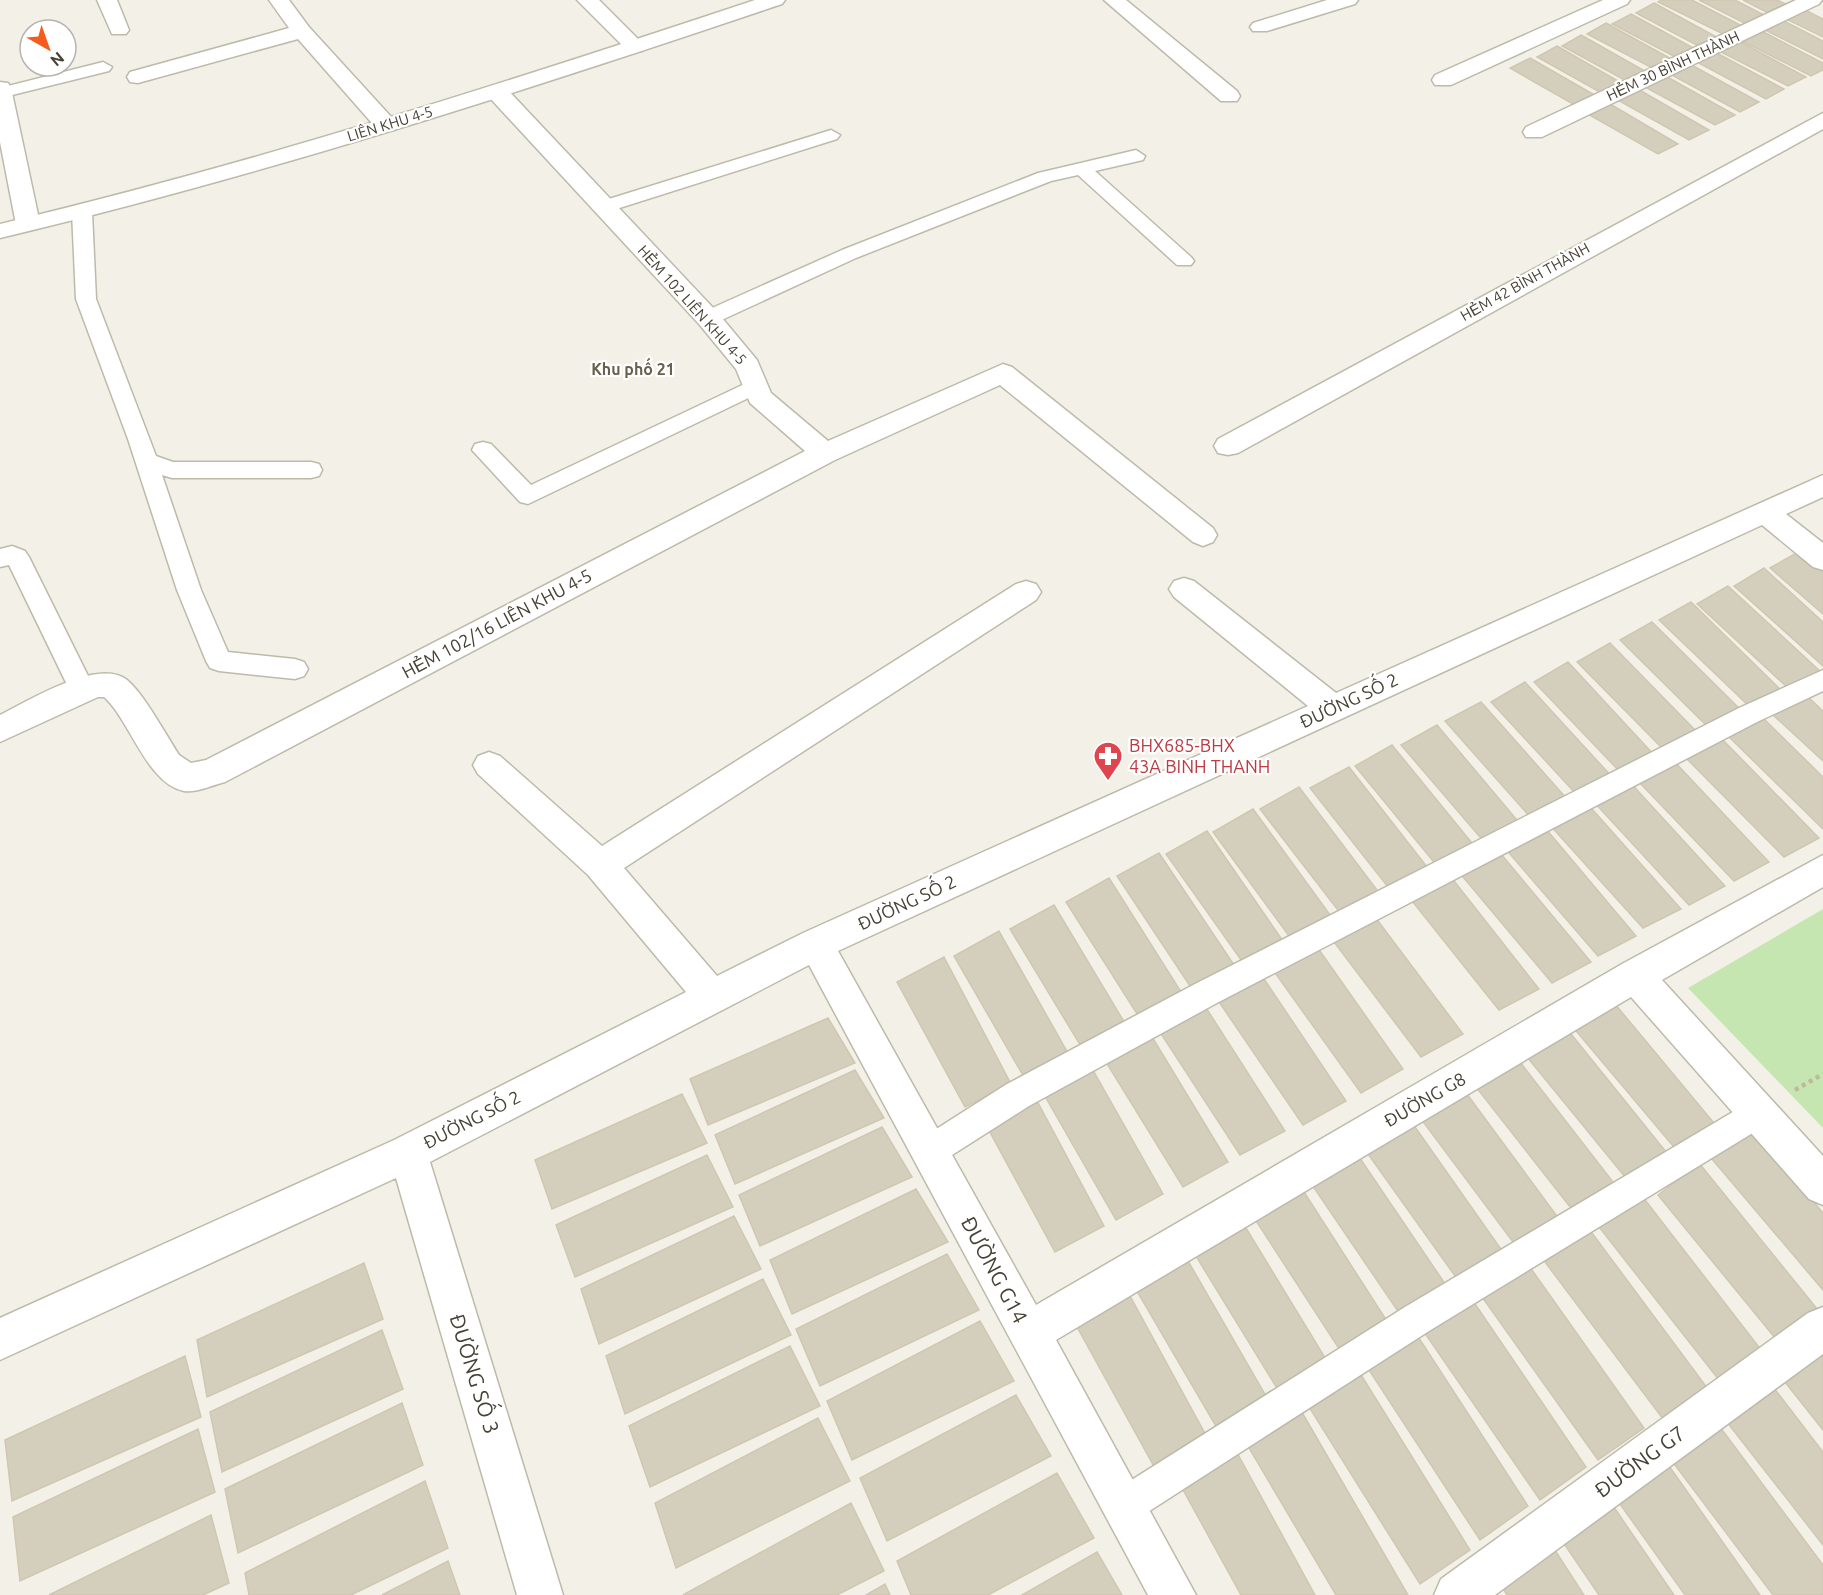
<svg xmlns="http://www.w3.org/2000/svg" width="1823" height="1595" font-family="Ubuntu,sans-serif">
	<rect width="100%" height="100%" fill="#f3f1e7"/>
	<path fill="#c6e6b1" d="M1823 909V1128L1688 988Z"/>
	<path fill="#d4cebd" stroke="#cfc7b0" stroke-width="1.5" d="M1661 0H1692L1744 27 1727 36 1658 2Z
		M1699 0H1735L1768 17 1750 26Z
		M1743 0H1777L1790 6 1772 15Z
		M1654 3 1722 40 1704 49 1636 13Z
		M1801 8 1823 19V37L1784 18Z
		M1631 14 1699 51 1681 60 1612 24Z
		M1778 18 1823 41V59L1761 28Z
		M1606 23 1675 61 1656 70 1587 34Z
		M1756 28 1823 63V70L1811 76 1738 39Z
		M1581 35 1650 74 1630 83 1562 46Z
		M1733 38 1806 77 1788 86 1715 49Z
		M1557 46 1625 85 1605 95 1537 57Z
		M1711 50 1784 89 1766 99 1693 60Z
		M1530 58 1598 97 1578 107 1510 68Z
		M1686 62 1759 102 1740 112 1668 73Z
		M1662 74 1735 115 1715 125 1643 86Z
		M1636 88 1709 130 1689 140 1616 99Z
		M1605 101 1678 144 1658 154 1586 113Z
		M1800 551 1823 571V614L1770 568Z
		M1764 568 1823 622V666L1734 586Z
		M1728 586 1821 672 1789 689 1697 604Z
		M1691 602 1782 691 1750 707 1659 620Z
		M1652 622 1743 712 1710 729 1620 640Z
		M1610 643 1700 735 1666 752 1577 662Z
		M1568 662 1656 757 1622 774 1534 682Z
		M1525 682 1614 779 1578 796 1491 702Z
		M1806 695 1823 711V761L1773 715Z
		M1481 702 1568 800 1531 818 1445 721Z
		M1760 715 1823 777V829L1727 735Z
		M1437 725 1522 826 1486 844 1401 745Z
		M1719 736 1819 838 1784 857 1685 757Z
		M1392 745 1476 848 1438 867 1355 766Z
		M1671 758 1769 862 1734 881 1636 779Z
		M1349 767 1431 872 1392 892 1310 788Z
		M1627 779 1725 886 1689 905 1592 800Z
		M1299 787 1380 894 1341 914 1260 809Z
		M1584 800 1681 909 1643 928 1547 822Z
		M1253 809 1333 919 1292 940 1213 832Z
		M1541 823 1636 936 1598 956 1503 846Z
		M1207 831 1285 944 1244 964 1166 854Z
		M1496 848 1591 962 1552 983 1458 871Z
		M1159 853 1236 968 1192 989 1117 876Z
		M1447 872 1539 989 1499 1010 1408 896Z
		M1109 878 1183 995 1139 1017 1066 902Z
		M1054 905 1126 1025 1082 1048 1010 929Z
		M1372 913 1463 1034 1421 1057 1331 938Z
		M999 931 1069 1055 1024 1077 954 956Z
		M1315 944 1403 1069 1361 1093 1273 970Z
		M944 957 1011 1084 965 1107 897 982Z
		M1260 973 1346 1101 1303 1125 1217 999Z
		M1610 998 1719 1129 1679 1153 1571 1025Z
		M1201 1000 1285 1131 1240 1155 1156 1026Z
		M828 1018 855 1063 708 1125 690 1079Z
		M1563 1024 1671 1158 1630 1183 1523 1052Z
		M1146 1027 1228 1162 1183 1187 1101 1054Z
		M1513 1053 1620 1191 1578 1217 1472 1082Z
		M1085 1056 1163 1194 1116 1220 1038 1084Z
		M855 1070 884 1118 735 1184 715 1135Z
		M1028 1084 1104 1226 1055 1252 979 1112Z
		M1461 1086 1565 1227 1522 1254 1418 1115Z
		M682 1094 707 1143 552 1209 535 1160Z
		M1408 1117 1510 1262 1465 1290 1363 1147Z
		M882 1127 912 1177 760 1246 739 1195Z
		M1752 1129 1823 1213V1290L1712 1159Z
		M1353 1148 1454 1297 1408 1326 1308 1179Z
		M707 1155 733 1207 575 1277 556 1225Z
		M1699 1163 1822 1315 1780 1344 1658 1195Z
		M1295 1178 1394 1332 1347 1361 1249 1210Z
		M916 1189 948 1242 792 1314 770 1260Z
		M1642 1196 1762 1351 1719 1380 1599 1227Z
		M1238 1215 1335 1374 1286 1403 1191 1248Z
		M734 1216 761 1269 599 1344 581 1289Z
		M1589 1229 1708 1389 1663 1419 1545 1262Z
		M1180 1247 1274 1410 1224 1440 1131 1281Z
		M947 1254 979 1310 820 1386 796 1329Z
		M364 1263 383 1319 207 1397 197 1340Z
		M1527 1263 1644 1428 1598 1460 1482 1297Z
		M763 1279 791 1335 625 1414 606 1356Z
		M1123 1283 1214 1450 1162 1481 1071 1316Z
		M1471 1298 1586 1467 1540 1500 1424 1332Z
		M980 1321 1014 1381 852 1460 827 1401Z
		M382 1330 403 1389 222 1472 210 1412Z
		M1415 1332 1528 1506 1480 1540 1367 1367Z
		M1823 1341V1430L1777 1372Z
		M790 1346 820 1406 650 1487 629 1426Z
		M185 1356 201 1417 12 1501 5 1440Z
		M1358 1370 1470 1550 1420 1584 1309 1407Z
		M1767 1379 1823 1452V1545L1723 1417Z
		M1016 1395 1051 1456 887 1541 860 1478Z
		M402 1403 423 1465 238 1553 225 1489Z
		M1300 1409 1408 1595H1336L1249 1448Z
		M818 1418 850 1481 676 1568 655 1503Z
		M1714 1419 1823 1565V1595H1773L1669 1457Z
		M198 1429 215 1492 20 1581 13 1517Z
		M1235 1449 1315 1595H1241L1182 1488Z
		M1662 1456 1760 1595H1685L1615 1497Z
		M1057 1473 1094 1538 988 1595H911L897 1561Z
		M425 1481 448 1548 351 1595H249L245 1573Z
		M1605 1494 1674 1595H1599L1558 1535Z
		M851 1503 884 1571 837 1595H683Z
		M211 1515 229 1583 203 1595H49Z
		M1547 1538 1584 1595H1507L1498 1580Z
		M1097 1552 1122 1595H1022Z
		M448 1561 460 1595H382Z
		M885 1584 890 1595H866Z"/>
	<g fill="none" stroke-linecap="round" stroke-linejoin="round">
		<g stroke="#bebaaa" stroke-width="3">
			<path id="service" d="M103 62 112 67 109 71 0 98V88Z
				M831 130 840 135 837 139 610 211 603 213 593 207 596 203Z
				M1136 150 1145 156 1143 160 1095 171 1191 257 1194 261 1191 265H1177L1078 175 1051 181 856 258 715 323H701L698 318 701 313 842 250 1038 173Z
				M82 206 92 212 96 299 156 456 173 462H311L319 464 322 470 319 476 311 478H172L162 475 201 590 228 652 295 659 304 662 308 669 304 676 295 679 219 671 210 668 206 661 177 590 128 439 76 299 72 212Z
				M755 379 763 381 766 386 763 391 528 504 520 502 472 450 475 444 483 442 491 444 531 485Z
				M12 546 25 551 29 557 95 690 91 697 82 700 73 697 9 565 0 567V549Z
				M1823 670V691L1757 722 1215 1004 1029 1106 941 1162 930 1167 919 1162 914 1151 919 1140 1007 1084 1195 984 1739 708Z
				M1758 1097 1769 1101 1774 1112 1769 1123 1429 1331 1137 1519 1124 1524 1111 1519 1106 1506 1111 1493 1405 1307Z"/>
		</g>
		<g stroke="#bebaaa" stroke-width="3">
			<path id="minor" d="M97 0H117L129 30 126 34H112Z
				M269 0H289L309 27 394 120 397 125 394 130H378L298 39 138 83 130 82 127 77 130 72 289 28Z
				M577 0H599L642 43 645 47 642 51H628Z
				M1104 0H1126L1237 91 1240 96 1237 101H1221Z
				M1327 0H1358L1355 4 1267 31H1253L1250 27 1253 23Z
				M1603 0H1630L1627 4 1451 85H1435L1432 80 1435 75Z
				M1796 0H1822L1819 4 1542 137H1526L1523 132 1526 127Z
				M0 82 8 83 11 88 40 224 36 229H20L16 224 0 142Z
				M497 86 505 87 717 312 757 360 771 393 828 441 1003 364 1012 367 1213 528 1217 535 1213 542 1203 546 1193 542 1000 385 835 460 225 782C213 785 196 793 184 791 147 784 130 720 104 697H98L0 742V715C28 701 99 657 127 680 144 694 166 735 179 755L191 763 206 760 805 451 750 403 736 369 699 324 489 97 486 92 489 87Z
				M1823 113V129L1238 453 1228 455 1218 453 1214 446 1218 439Z
				M1823 475V497L1786 514 1823 543V570L1813 567 1762 525 838 951 1036 1305 1622 964 1823 855V887L1662 980 1823 1156V1205L1809 1199 1631 997 1056 1340 1196 1595H1148L809 965 430 1162 563 1595H517L396 1178 0 1360V1318L394 1140 686 992 588 875 478 774 473 765 478 756 489 752 500 756 602 846 1016 584 1026 581 1036 584 1041 592 1036 600 624 868 717 976 803 933 1308 706 1174 597 1169 589 1174 581 1184 578 1194 581 1336 693Z
				M1823 1307V1354L1495 1595H1434L1441 1579 1808 1313Z"/>
		</g>
		<g stroke="#bebaaa" stroke-width="3">
			<path id="tertiary" d="M755 0H785L782 4C524 91 265 175 0 238V224C256 163 505 83 755 0Z"/>
		</g>
		<path stroke="#bfb89b" stroke-width="4.5" stroke-dasharray="4 4" stroke-linecap="butt" d="M1795 1090 1823 1074"/>
		<use href="#service" fill="#fff" fill-rule="evenodd"/>
		<use href="#minor" fill="#fff" fill-rule="evenodd"/>
		<use href="#tertiary" fill="#fff" fill-rule="evenodd"/>
	</g>
	<defs>
		<g id="pharmacy-pin" transform="scale(1.5)"><path d="M0 17L-7.5 6A9.5 9.5 0 1 1 7.5 6Z" fill="#e0444e" stroke="#fff"/><path d="M-2-6h4v4h4v4h-4v4h-4v-4h-4v-4h4Z" fill="#fff"/></g>
	</defs>
	<g fill-rule="evenodd">
		<use href="#pharmacy-pin" x="1108" y="756"/>
	</g>
	<g text-anchor="middle" stroke-width="4.5" stroke-linejoin="round" paint-order="stroke">
		<g font-size="15" fill="#464236" stroke="#fff">
			<text transform="translate(1673 66) rotate(-25)" y="5">HẺM 30 BÌNH THÀNH</text>
			<text transform="translate(390 124) rotate(-17)" y="5">LIÊN KHU 4-5</text>
			<text transform="translate(1525 282) rotate(-29)" y="5">HẺM 42 BÌNH THÀNH</text>
			<text transform="translate(692 305) rotate(48)" y="5">HẺM 102 LIÊN KHU 4-5</text>
		</g>
		<g font-size="16" font-weight="bold" fill="#68614e" stroke="#fff">
			<text x="633" y="375">Khu phố 21</text>
		</g>
		<g font-size="18" fill="#464236" stroke="#fff">
			<text transform="translate(497 624) rotate(-28)" y="6">HẺM 102/16 LIÊN KHU 4-5</text>
			<text transform="translate(1349 701) rotate(-25)" y="6">ĐƯỜNG SỐ 2</text>
			<text transform="translate(907 903) rotate(-25)" y="6">ĐƯỜNG SỐ 2</text>
			<text transform="translate(1425 1100) rotate(-30)" y="6">ĐƯỜNG G8</text>
			<text transform="translate(472 1120) rotate(-27)" y="6">ĐƯỜNG SỐ 2</text>
		</g>
		<g font-size="18" fill="#be3a42" stroke="#fff" text-anchor="start">
			<text x="1129" y="752">BHX685-BHX<tspan x="1129" dy="21">43A BINH THANH</tspan></text>
		</g>
		<g font-size="21" fill="#464236" stroke="#fff">
			<text transform="translate(994 1270) rotate(62)" y="7">ĐƯỜNG G14</text>
			<text transform="translate(474 1374) rotate(73)" y="7">ĐƯỜNG SỐ 3</text>
			<text transform="translate(1640 1462) rotate(-36)" y="7">ĐƯỜNG G7</text>
		</g>
	</g>
	<g transform="translate(48 48) rotate(140)"><circle r="28" fill="#ffffff" stroke="#b5b3af" stroke-width="1.5"/>
	<path d="M0-4.5L10 22L0 15L-10 22Z" fill="#f45c1d"/>
	<text y="-9" font-size="16" font-weight="bold" text-anchor="middle" fill="#464236">N</text>
	</g>
</svg>
